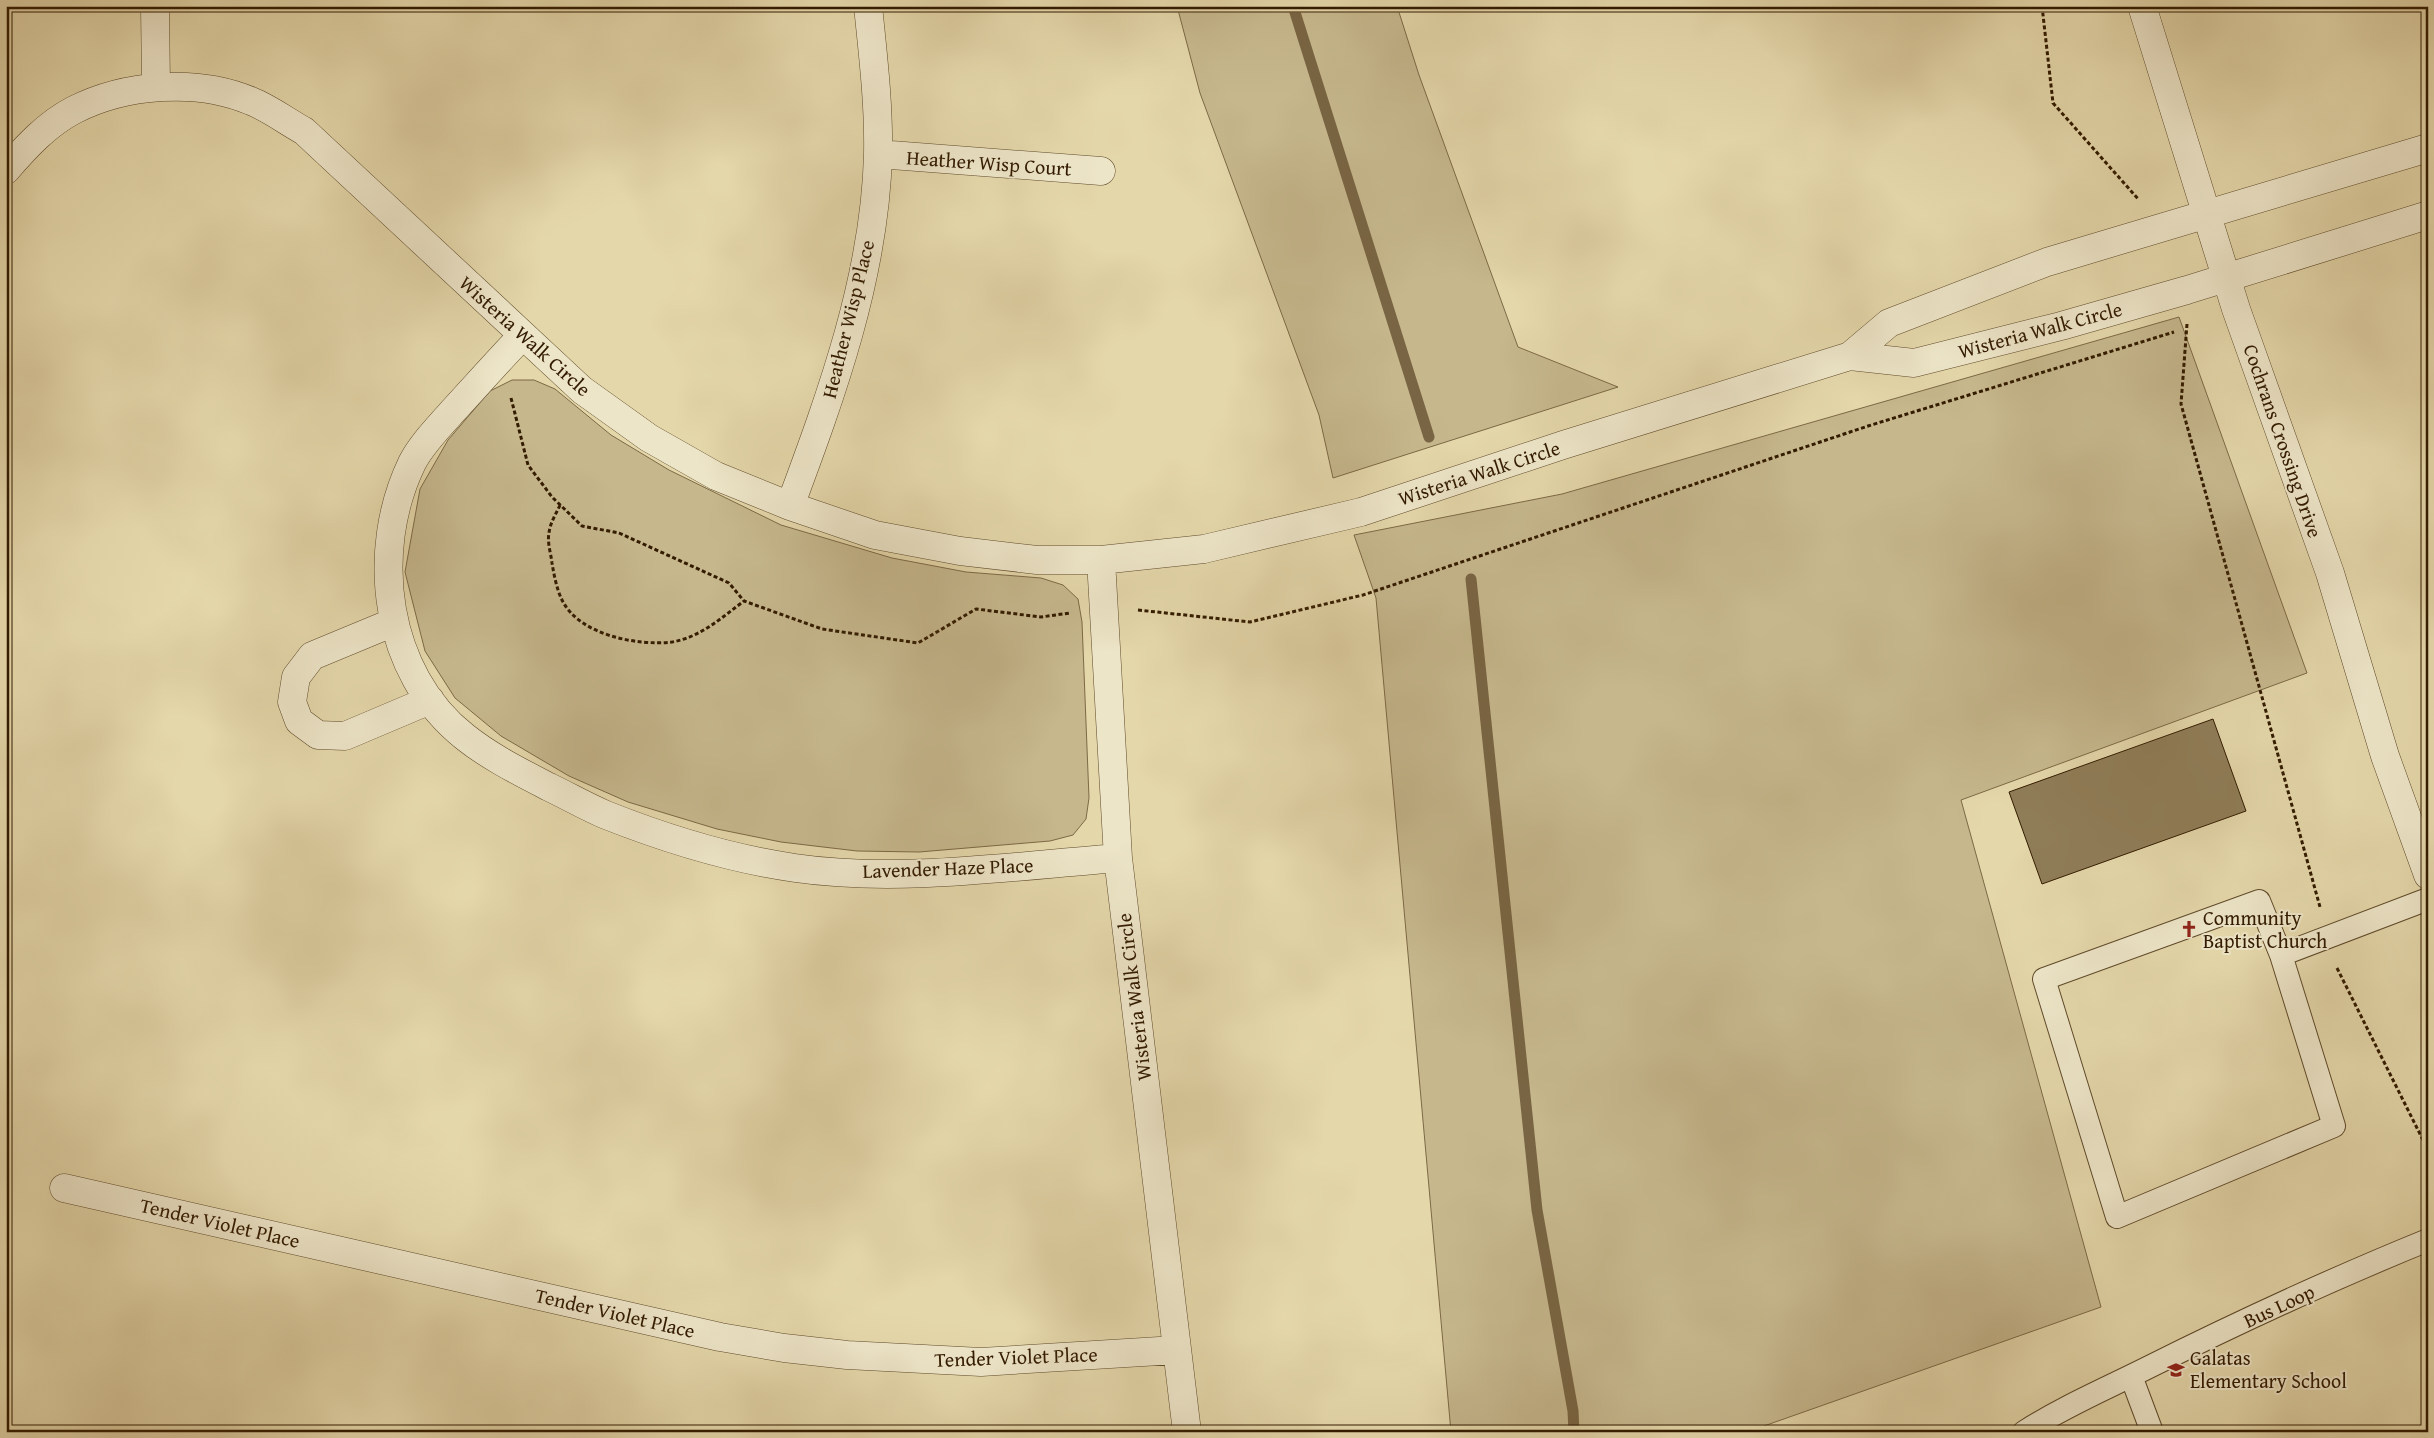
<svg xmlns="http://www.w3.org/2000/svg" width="2434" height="1438" font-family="'Gentium Book Plus',serif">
	<rect width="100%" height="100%" fill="#e4d7aa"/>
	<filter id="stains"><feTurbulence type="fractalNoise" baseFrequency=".004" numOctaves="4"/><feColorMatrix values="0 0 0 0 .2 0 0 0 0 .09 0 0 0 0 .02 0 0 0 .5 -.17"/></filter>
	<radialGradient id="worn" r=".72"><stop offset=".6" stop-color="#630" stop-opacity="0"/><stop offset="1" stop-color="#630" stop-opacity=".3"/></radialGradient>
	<path fill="#c6b78d" stroke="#7c6946" d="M1177 6H1397L1419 75 1518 347 1618 387 1333 478 1319 415 1200 93Z
		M2179 317 2307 673 1961 800 2101 1307 1747 1432H1451L1376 598 1354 535 1562 494Z
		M512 380H534L555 389 611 435 669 470 781 525 892 558 966 572 1041 578 1063 585 1078 599 1082 622 1089 798 1086 819 1073 835 1050 841 919 852 857 851 781 842 717 829 628 802 569 776 501 736 455 698 425 651 405 572 420 489 448 440 490 391Z"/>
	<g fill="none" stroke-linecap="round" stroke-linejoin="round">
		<path stroke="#796543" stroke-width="11" d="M1293 6 1429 437
			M1471 579 1537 1210 1573 1411 1574 1432"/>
	</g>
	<path fill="#8f7d58" stroke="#331b00" d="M2213 719 2246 811 2042 884 2009 792Z"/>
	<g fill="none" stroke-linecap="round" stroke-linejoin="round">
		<g stroke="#5f4a2a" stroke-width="24">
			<path id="service" d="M2259 901 2281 955 2334 1126 2117 1217 2044 979Z
				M2281 955 2428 899
				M2131 1376 2152 1432
				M2024 1432C2063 1407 2105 1389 2145 1369 2237 1323 2332 1279 2428 1240"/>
		</g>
		<g stroke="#5f4a2a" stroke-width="29">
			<path id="minor" d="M155 6 156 86
				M878 154 1101 171
				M6 170C26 147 47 124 74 110 125 84 197 78 251 101 269 108 286 121 304 131L582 390 649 438 716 476 790 506 875 535 960 551 1037 560H1101L1204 549 1361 512 1563 445 1850 356 1889 323 2047 262 2428 148
				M522 336C498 361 475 387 451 413 438 428 421 445 412 463 369 552 384 673 465 737 490 757 520 772 549 787 568 796 587 807 606 815 664 838 733 859 795 868 897 883 1015 866 1118 858
				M1850 356 1914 363 2061 326 2187 290 2428 215
				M790 506C832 393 875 276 878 154 879 105 873 55 868 6
				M1101 560 1118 858 1187 1432
				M394 622 312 656 296 677 292 702 299 721 318 735 345 736 430 700
				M64 1188 720 1337 784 1348 847 1355 981 1362 1176 1350"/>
		</g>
		<g stroke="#5f4a2a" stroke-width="29">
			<path id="tertiary" d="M2142 6 2236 309 2330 573 2385 756 2428 875"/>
		</g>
		<path stroke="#331b00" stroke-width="3" stroke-dasharray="4 2.5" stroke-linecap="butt" d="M2042 6 2053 103 2139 200
			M2187 324 2181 404 2320 907
			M511 398 528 465 552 497 582 526 619 533 729 583 744 601 822 629 918 643 976 609 1041 617 1070 613
			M560 505C556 514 550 523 549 533 547 542 551 554 552 563 554 575 557 590 562 600 579 635 637 646 672 642 701 637 721 618 744 601
			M1138 610 1250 622 1363 595 1868 426 2174 332
			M2337 968 2428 1150"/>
		<use href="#service" stroke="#ede5c8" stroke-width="22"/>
		<use href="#minor" stroke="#ede5c8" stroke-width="28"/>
		<use href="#tertiary" stroke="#ede5c8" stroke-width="28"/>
	</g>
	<defs>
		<g id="church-bare" transform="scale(1.35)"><path d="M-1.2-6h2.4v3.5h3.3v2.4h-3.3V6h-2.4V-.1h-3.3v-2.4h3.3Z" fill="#8f2418" stroke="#ede5c8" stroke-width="2.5" paint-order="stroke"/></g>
		<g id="school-bare" transform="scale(1.35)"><path d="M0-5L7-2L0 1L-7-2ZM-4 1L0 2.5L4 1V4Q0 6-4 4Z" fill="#8f2418" stroke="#ede5c8" stroke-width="2.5" paint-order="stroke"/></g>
	</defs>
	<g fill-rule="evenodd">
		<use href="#church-bare" x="2189" y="929"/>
		<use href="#school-bare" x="2176" y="1370"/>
	</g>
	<g text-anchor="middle" stroke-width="4" stroke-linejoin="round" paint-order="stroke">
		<g font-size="20" fill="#331b00" stroke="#ede5c8">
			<text transform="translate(989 163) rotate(4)" y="7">Heather Wisp Court</text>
			<text transform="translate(848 319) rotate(-76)" y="7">Heather Wisp Place</text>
			<text transform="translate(2040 330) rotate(-15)" y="7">Wisteria Walk Circle</text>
			<text transform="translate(525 336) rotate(42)" y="7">Wisteria Walk Circle</text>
			<text transform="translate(2283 441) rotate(71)" y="7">Cochrans Crossing Drive</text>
			<text transform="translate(1479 473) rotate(-18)" y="7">Wisteria Walk Circle</text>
			<text transform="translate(948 868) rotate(-2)" y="7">Lavender Haze Place</text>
			<text transform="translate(1134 997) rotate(-97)" y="7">Wisteria Walk Circle</text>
			<text transform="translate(220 1223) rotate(13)" y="7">Tender Violet Place</text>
			<text transform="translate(2279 1306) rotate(-25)" y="7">Bus Loop</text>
			<text transform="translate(615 1313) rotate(13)" y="7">Tender Violet Place</text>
			<text transform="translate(1016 1357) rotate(-2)" y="7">Tender Violet Place</text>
		</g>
		<g font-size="20" fill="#331b00" stroke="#ede5c8" text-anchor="start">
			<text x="2203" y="925">Community<tspan x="2203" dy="23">Baptist Church</tspan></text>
			<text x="2190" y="1365">Galatas<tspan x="2190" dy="23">Elementary School</tspan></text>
		</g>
	</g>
	<rect width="2434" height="1438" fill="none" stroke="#e4d7aa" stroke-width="25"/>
	<rect x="8" y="8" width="2419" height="1423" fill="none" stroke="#331b00" stroke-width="2.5"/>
	<rect x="12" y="12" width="2409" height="1413" fill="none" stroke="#331b00"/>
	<rect width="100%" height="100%" filter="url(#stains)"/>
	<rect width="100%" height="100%" fill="url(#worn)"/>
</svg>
